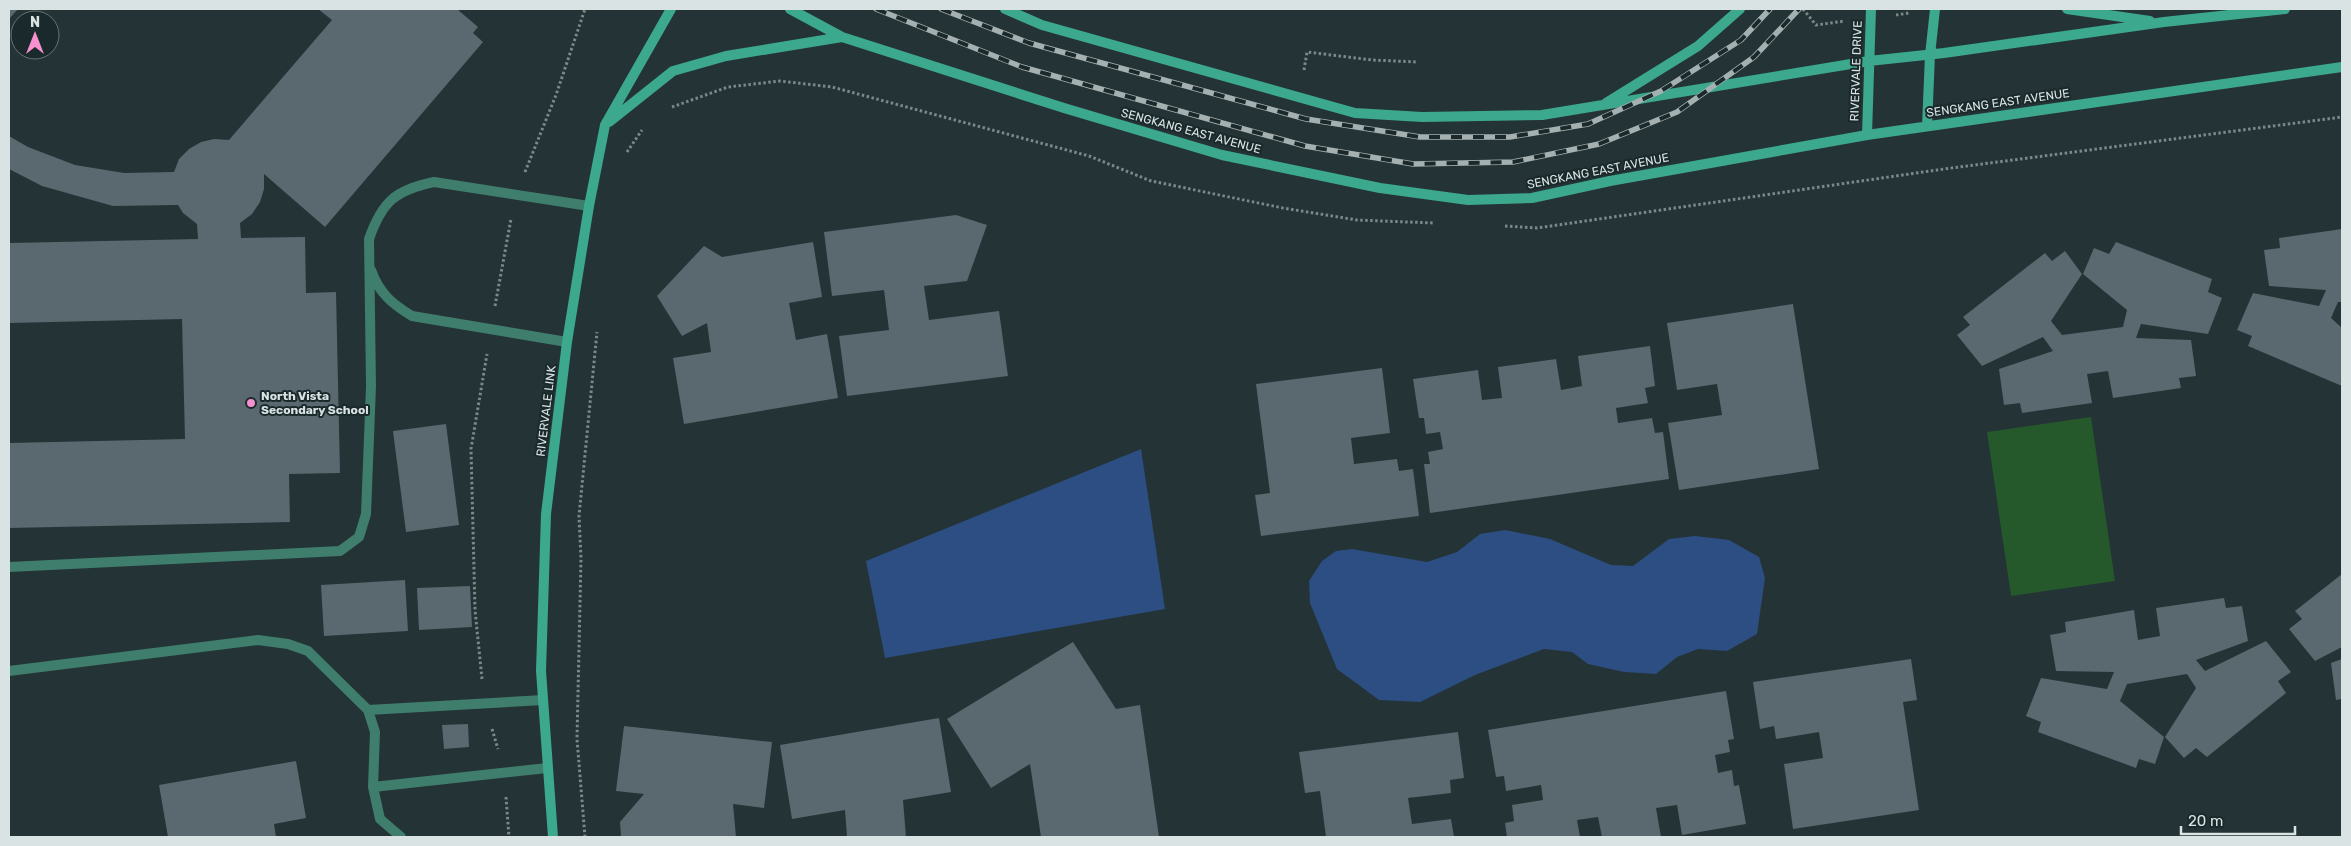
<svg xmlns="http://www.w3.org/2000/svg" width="2351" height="846" font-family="Rubik,sans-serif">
	<rect width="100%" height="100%" fill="#243335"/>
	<path fill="#25592b" d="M2091 417 2115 581 2011 596 1987 432Z"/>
	<path fill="#2c4e82" d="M1141 449 1165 609 885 658 866 561Z
		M1505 530 1550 539 1611 565 1633 566 1669 539 1695 536 1729 540 1759 557 1765 578 1757 634 1727 651 1698 649 1677 657 1656 674 1624 672 1588 664 1572 652 1544 649 1475 675 1420 702 1379 700 1337 669 1310 603 1309 581 1322 561 1336 551 1352 549 1427 562 1457 552 1480 534Z"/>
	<path fill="#5a686f" d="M9 9H18L9 19Z
		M318 9H457L478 27 473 33 483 42 325 227 264 174V189L260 202 252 214 240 223 241 238 305 237 306 293 336 292 340 473 289 474 290 522 9 528V443L185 439 182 319 9 323V243L198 239 197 224 183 213 178 205 113 206 42 186 9 169V136L28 147 75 165 124 173 174 172 179 159 189 149 201 142 214 139 229 140 332 20Z
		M956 215 987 225 967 281 924 286 929 320 999 311 1008 376 847 396 839 336 889 330 884 290 832 296 824 232Z
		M2342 229V302H2338L2331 318 2342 328V386L2248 346 2252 336 2237 330 2253 293 2319 306 2326 290 2269 286 2264 250 2280 248 2279 238Z
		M813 242 822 297 789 303 796 340 827 334 838 398 684 424 673 358 711 352 707 323 682 336 657 296 704 246 722 257Z
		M2116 242 2212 279 2208 292 2222 298 2208 334 2141 324 2136 338 2191 340 2196 376 2179 378 2181 388 2113 398 2108 371 2087 374 2092 403 2022 413 2020 403 2004 405 1999 369 2053 351 2043 337 1982 366 1957 335 1970 325 1963 317 2045 253 2052 261 2065 251 2082 274 2051 321 2062 335 2123 327 2127 310 2083 274 2094 248 2109 254Z
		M1793 304 1819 469 1679 490 1668 423 1722 415 1717 384 1677 390 1667 323Z
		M1650 346 1655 386 1645 388 1648 403 1616 408 1618 423 1652 418 1655 433 1663 432 1669 479 1430 513 1424 464H1430L1428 452 1443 449 1440 432 1426 434 1424 418H1419L1413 379 1478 370 1482 400 1502 398 1498 367 1556 359 1561 390 1582 386 1578 356Z
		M1382 368 1390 433 1351 438 1354 464 1397 459 1399 471 1413 469 1419 516 1261 536 1255 495 1270 493 1256 384Z
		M446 424 459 525 406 532 393 431Z
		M2342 574V647L2315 661 2289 629 2302 619 2295 611Z
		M405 580 408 631 324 636 321 585Z
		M470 586 472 627 419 630 417 588Z
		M2224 598 2226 608 2242 606 2248 641 2196 660 2205 671 2266 641 2291 672 2278 681 2286 693 2207 757 2196 748 2184 758 2165 737 2196 688 2187 674 2127 684 2120 701 2164 737 2155 764 2139 759 2136 768 2038 732 2041 722 2026 716 2041 678 2107 689 2114 672 2056 671 2050 635 2066 632 2065 622 2134 610 2138 640 2160 636 2156 608Z
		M1073 642 1116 709 1140 705 1159 837H1041L1030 764 991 788 947 719Z
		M1911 659 1917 700 1903 702 1919 810 1793 829 1784 764 1823 758 1819 732 1776 739 1774 726 1760 729 1753 682Z
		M2342 659V699L2336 700 2331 663Z
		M1726 691 1734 739 1728 740 1730 752 1715 755 1718 773 1732 770 1734 786 1739 785 1746 824 1682 835 1677 805 1656 808 1661 837H1602L1598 817 1577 820 1580 837H1507L1505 823 1514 821 1512 805 1543 800 1541 785 1506 791 1504 776 1496 777 1488 730Z
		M939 718 951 792 903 800 906 837H847L845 810 792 819 780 745Z
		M468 724 469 747 444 749 442 725Z
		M624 726 772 742 764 808 733 804 736 837H621L620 822 644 794 616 791Z
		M1458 732 1464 778 1450 780 1451 793 1408 798 1412 824 1451 819 1454 837H1326L1320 791 1305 793 1299 752Z
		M296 761 306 818 274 824 276 837H168L159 785Z"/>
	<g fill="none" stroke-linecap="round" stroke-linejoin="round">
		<path stroke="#7c8889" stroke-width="3" stroke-dasharray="2.5 2.5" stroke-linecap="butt" d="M1803 9 1816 25 1845 21
			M1896 15 1909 13
			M1304 70 1307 52 1372 60 1418 62
			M672 107 728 87 780 81 832 87 1089 156 1151 181 1283 208 1357 220 1434 223
			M627 152 642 130
			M525 172 556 95 585 9
			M1505 226 1537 228 1944 169 2342 117
			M495 306 511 219
			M482 679 475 610 471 449 487 354
			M492 729 498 749
			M506 797 509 837
			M585 837 577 739 581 558 579 516 597 332"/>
		<path stroke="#3f7d6d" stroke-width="10" d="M371 270C379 293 392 304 412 316L567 342
			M9 567 340 551 359 537 366 514 371 386 369 239C382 202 395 190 434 182L589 206
			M9 671 258 640 288 644 308 651 368 710 375 732 373 787 380 819 401 837
			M368 710 543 700
			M373 787 547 768"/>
		<path stroke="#3ca88e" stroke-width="10" d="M790 9 842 37 1064 108 1222 155 1380 188 1468 200 1532 198 1610 181 1867 135 2342 67
			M1005 9 1042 25 1355 113 1422 117 1542 115 1869 61 1944 53 2164 22 2285 9
			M2067 9 2150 21
			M1606 103 1698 46 1740 9
			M609 122 673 71 726 56 842 37
			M1927 126 1930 55 1935 9
			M1867 135 1871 9
			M553 837 541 671 546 514 567 342 589 206 605 125 671 9"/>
		<g stroke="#a5b0b1" stroke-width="5.5">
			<path id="rail" d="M876 9 1022 67 1305 146 1413 164 1513 162 1599 144 1677 112 1754 57 1799 9
				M941 9 1029 43 1306 119 1420 137H1510L1588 124 1661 91 1741 40 1770 9"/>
		</g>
		<use href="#rail" stroke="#1a292b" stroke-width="4" stroke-dasharray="11" stroke-linecap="butt"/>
	</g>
	<circle fill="#f790ce" stroke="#1a292b" stroke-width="2" cx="251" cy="403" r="5"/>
	<g text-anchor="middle" stroke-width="4" stroke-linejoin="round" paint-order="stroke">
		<g font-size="12" fill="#dae3e4" stroke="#1a292b">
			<text transform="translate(1856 71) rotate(-88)" y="4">RIVERVALE DRIVE</text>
			<text transform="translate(1998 103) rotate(-8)" y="4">SENGKANG EAST AVENUE</text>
			<text transform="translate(1191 131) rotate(15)" y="4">SENGKANG EAST AVENUE</text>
			<text transform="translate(1598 171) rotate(-11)" y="4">SENGKANG EAST AVENUE</text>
			<text transform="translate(546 411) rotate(-83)" y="4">RIVERVALE LINK</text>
		</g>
		<g font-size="12" font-weight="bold" fill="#dae3e4" stroke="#1a292b" text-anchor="start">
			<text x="261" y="400">North Vista<tspan x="261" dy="14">Secondary School</tspan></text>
		</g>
	</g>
	<rect width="2351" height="846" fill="none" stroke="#dae3e4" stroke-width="20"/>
	<g transform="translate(35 35)"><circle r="24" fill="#1a292b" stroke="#677375"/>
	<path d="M0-4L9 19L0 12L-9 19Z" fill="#f790ce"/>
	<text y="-8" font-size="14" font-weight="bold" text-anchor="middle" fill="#dae3e4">N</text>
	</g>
	<path d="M2181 826v8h114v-8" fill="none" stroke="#dae3e4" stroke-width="2.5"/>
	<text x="2188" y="826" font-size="15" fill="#dae3e4" stroke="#1a292b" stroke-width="4" paint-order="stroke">20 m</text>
</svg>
